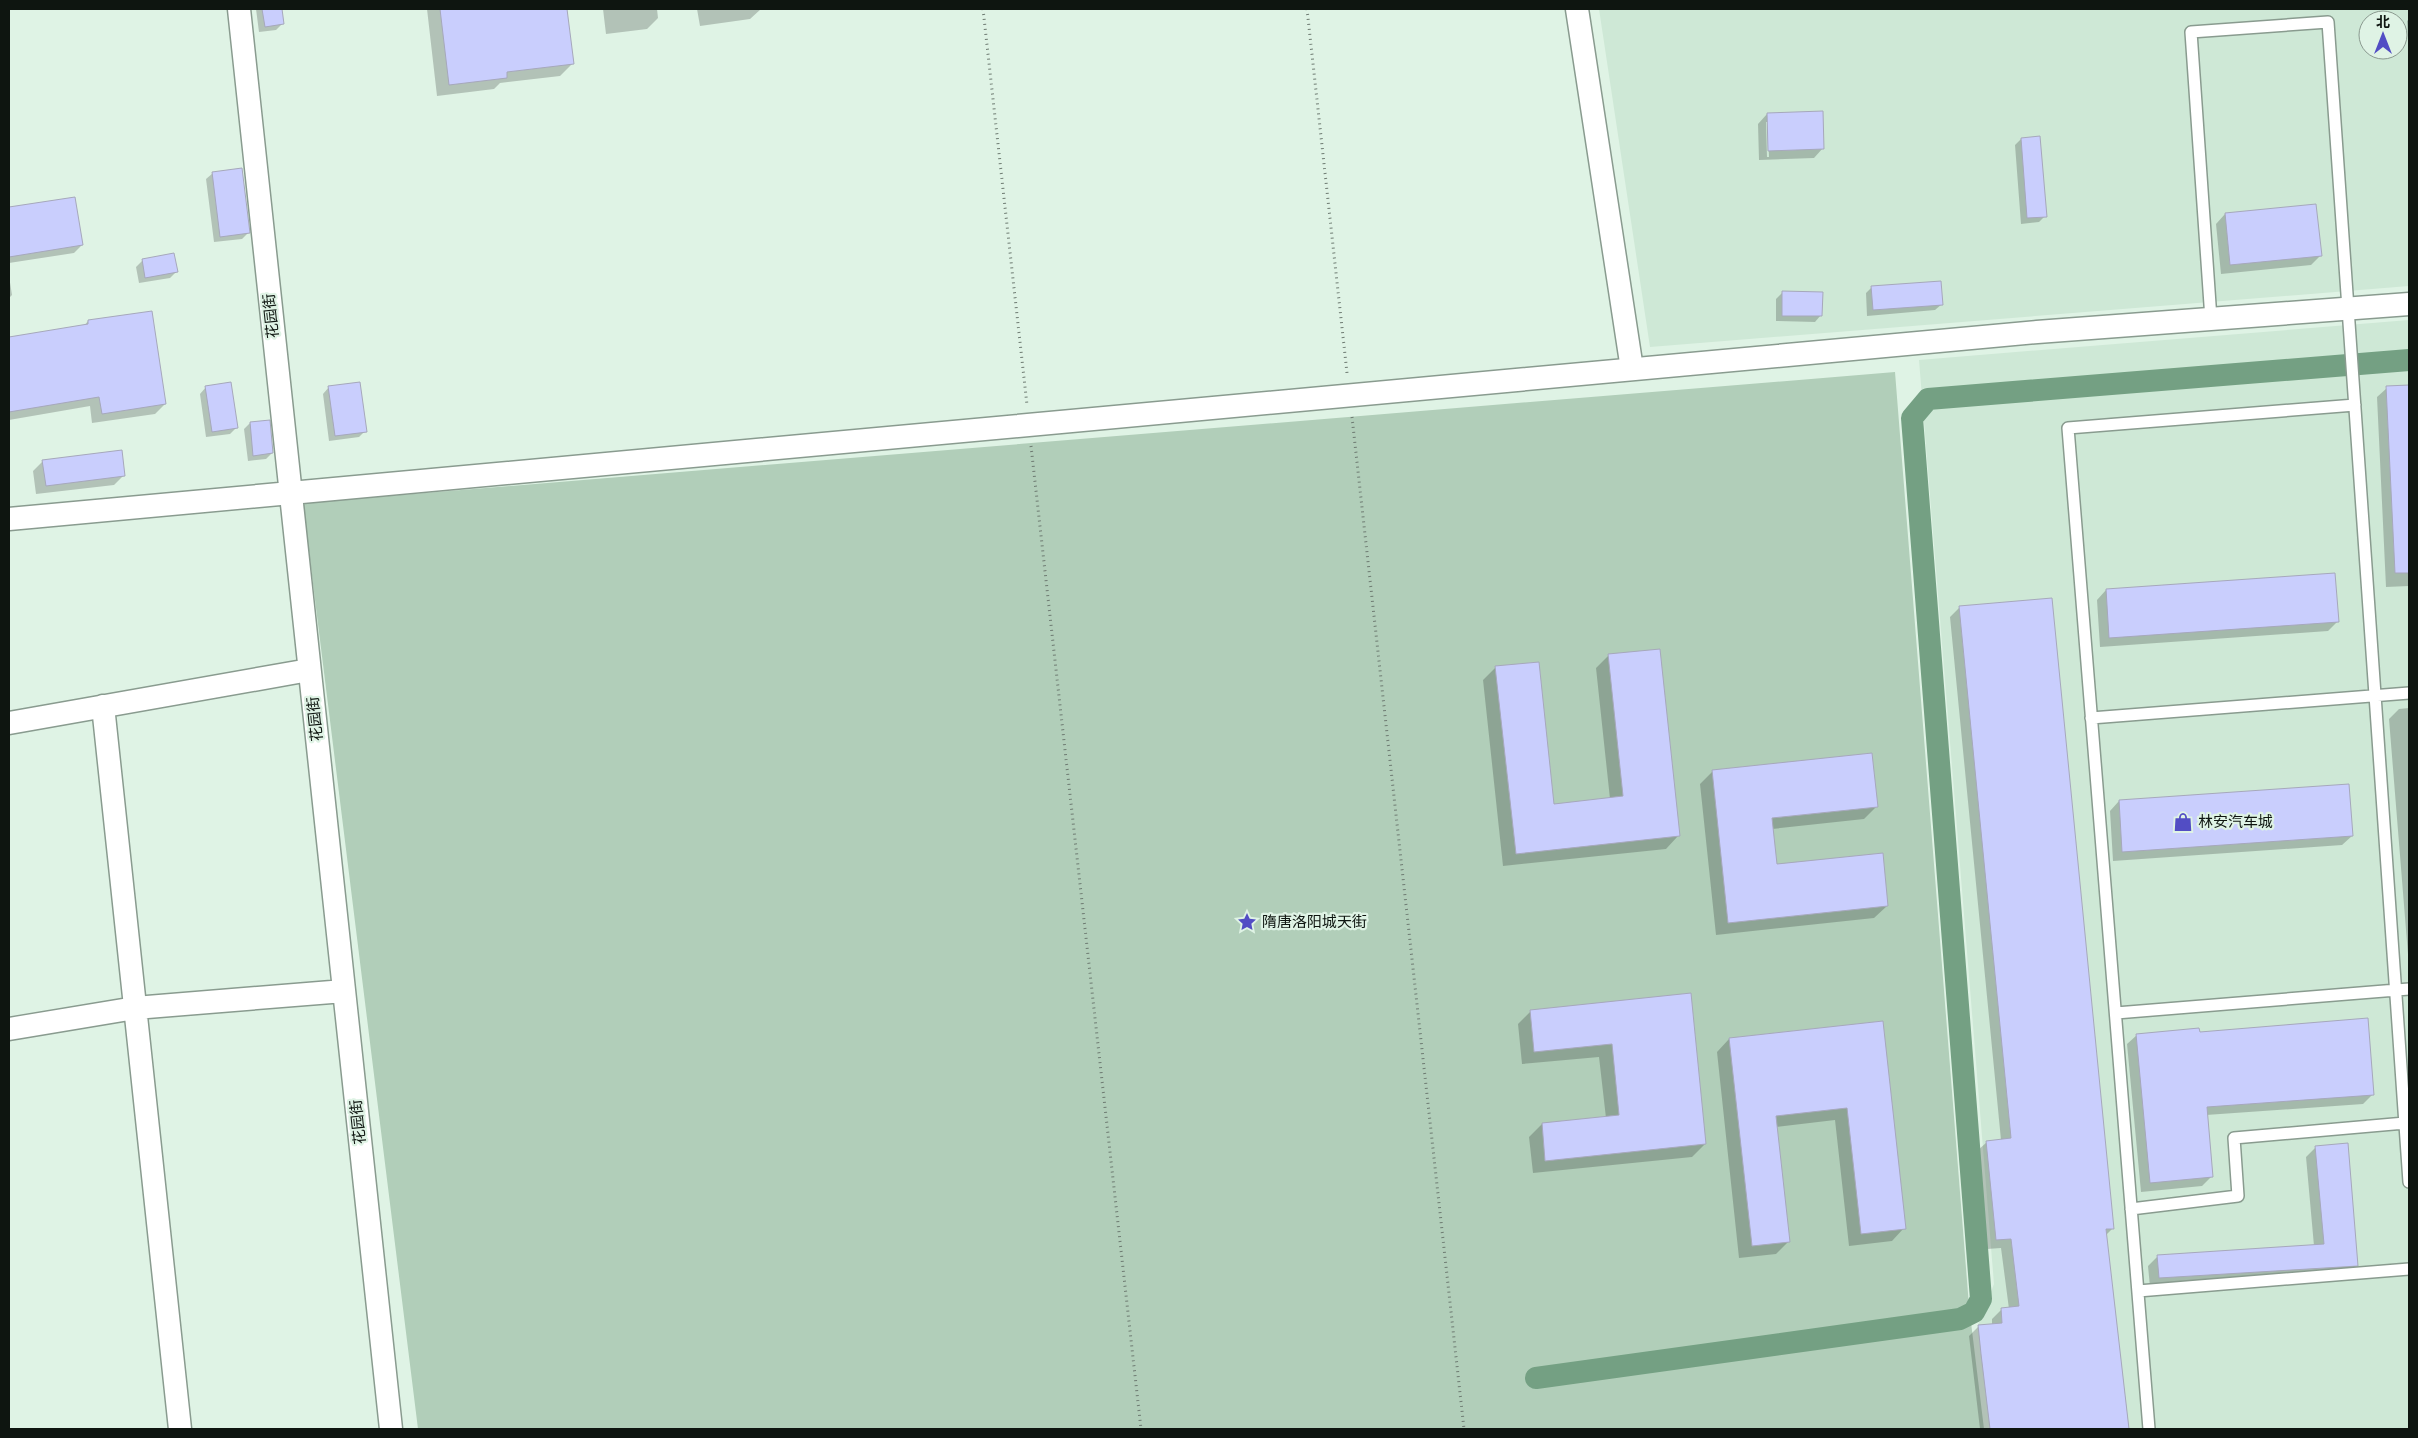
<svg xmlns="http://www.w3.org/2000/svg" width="2418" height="1438" font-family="'PT Serif','Noto Sans SC',serif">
	<rect width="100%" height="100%" fill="#dff3e5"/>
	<path fill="#cee8d6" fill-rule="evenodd" d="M1599 9H2409V286L1650 347ZM2368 20H2398V50H2368Z
		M2409 320V1429H1990L1978 1325 1994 1284 1919 360Z"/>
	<path fill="#b1ceb9" d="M1895 372 1969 1306 1984 1429H418L303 503Z"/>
	<path fill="#0003" fill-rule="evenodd" d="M256 9H280L282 24 276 30 259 32Z
		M427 9H566L572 64 560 76 500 83 494 89 437 96Z
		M603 9H657L658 18 647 29 606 34Z
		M697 9H761L750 19 700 26Z
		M2409 19V54L2407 21Z
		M1767 114 1823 148 1814 158 1759 160 1758 124ZM1766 122H1768L1769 157H1767Z
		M2021 139 2045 216 2039 222 2021 224 2015 145Z
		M213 173 248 233 242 239 214 242 206 179Z
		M74 198 82 245 74 253 9 263V208Z
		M2225 214 2320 256 2311 265 2221 274 2216 224Z
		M173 255 176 272 170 278 139 283 136 267 142 261Z
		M9 276 12 295 9 298Z
		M1872 287 1942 304 1935 310 1867 316 1866 293Z
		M1782 293 1821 315 1815 322 1776 321V299Z
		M88 321 165 404 155 414 92 423 90 406 9 420V338L84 326Z
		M206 387 236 428 230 434 206 437 200 394Z
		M329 387 365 431 359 437 329 441 323 394Z
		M2409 387V586L2386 587 2377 397 2387 388Z
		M250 423 272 453 266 459 248 461 244 429Z
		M43 461 124 475 114 485 36 494 33 471Z
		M2334 574 2338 621 2328 631 2100 647 2097 600 2106 590Z
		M1959 608 2113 1228 2106 1235 2129 1429H1980L1969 1336 1978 1327 1992 1325V1319L2001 1310 2009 1309 2001 1248 1987 1249 1977 1151 1987 1142 2001 1140 1950 617Z
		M1609 655 1678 836 1666 849 1503 866 1483 680 1496 667 1553 805 1610 799 1596 668Z
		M2409 708V967L2389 719 2399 709Z
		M1712 772 1876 807 1864 819 1772 829 1776 865 1887 906 1874 918 1716 935 1700 784Z
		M2119 801 2352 836 2342 845 2113 861 2110 811Z
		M1689 995 1705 1144 1692 1157 1533 1173 1529 1137 1542 1124 1606 1118 1599 1057 1522 1064 1518 1024 1531 1011Z
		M1882 1023 1904 1228 1892 1241 1849 1246 1835 1120 1776 1127 1789 1241 1776 1254 1739 1258 1717 1052 1729 1039Z
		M2199 1033 2373 1094 2363 1104 2206 1115 2212 1176 2202 1186 2141 1192 2127 1044 2137 1035Z
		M2316 1147 2357 1265 2347 1275 2150 1287 2148 1266 2158 1256 2314 1246 2306 1157Z"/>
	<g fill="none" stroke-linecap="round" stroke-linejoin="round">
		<path stroke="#74a083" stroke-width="22" d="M1536 1378 1960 1319 1974 1312 1981 1299 1912 418 1928 399 2409 360"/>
	</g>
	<path fill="#c9cefd" stroke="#a6a8bb" d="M262 9H282L284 24 265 27Z
		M440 9H567L574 64 507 72V78L449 85Z
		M1823 111 1824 149 1768 151 1767 113Z
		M2040 136 2047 217 2027 218 2021 138Z
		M242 168 250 233 220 237 212 172Z
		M75 197 83 245 9 257V207Z
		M2316 204 2322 256 2230 265 2225 213Z
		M174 253 178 272 145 278 142 259Z
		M1941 281 1943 305 1873 310 1871 286Z
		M1782 291 1823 292 1822 316H1782Z
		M152 311 166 404 102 414 99 397 9 412V337L88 324V320Z
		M231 382 238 428 212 432 205 386Z
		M360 382 367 432 335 436 328 386Z
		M2409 385V573H2395L2386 386Z
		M270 420 273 453 253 456 250 422Z
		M122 450 125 476 46 486 42 460Z
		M2335 573 2339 622 2109 638 2106 589Z
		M2052 598 2114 1229H2106L2129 1429H1990L1981 1354 1978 1325 2002 1323 2001 1308 2019 1306 2011 1239 1996 1240 1986 1141 2011 1138 1959 606Z
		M1660 649 1680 836 1516 854 1495 666 1539 662 1554 804 1623 796 1608 654Z
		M1872 753 1878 807 1772 818 1777 864 1883 853 1888 906 1728 923 1712 770Z
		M2349 784 2353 836 2122 852 2119 800Z
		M1691 993 1706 1144 1545 1161 1542 1123 1619 1115 1612 1044 1534 1052 1530 1010Z
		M2368 1018 2374 1095 2207 1107 2213 1177 2150 1183 2136 1034 2199 1028 2200 1032Z
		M1883 1021 1906 1229 1861 1234 1847 1108 1776 1116 1790 1242 1752 1246 1729 1038Z
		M2348 1143 2358 1266 2159 1278 2157 1255 2324 1244 2315 1146Z"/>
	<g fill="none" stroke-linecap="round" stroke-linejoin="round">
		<g stroke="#899b8f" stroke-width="14">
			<path id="lane" d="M2211 319 2191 32 2328 22 2409 1182
				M2091 718 2409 693
				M2116 1013 2409 989
				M2131 1209 2238 1196 2234 1138 2405 1123
				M2138 1291 2409 1269
				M2149 1429 2068 428 2355 405"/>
		</g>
		<g stroke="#899b8f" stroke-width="25">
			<path id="street" d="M239 9 391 1429
				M1577 9 1632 369
				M9 519 2037 332 2409 304
				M103 706 180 1429
				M9 723 309 670
				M9 1029 135 1008 344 991"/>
		</g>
		<path stroke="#6e7b72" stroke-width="3" stroke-dasharray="1 4" stroke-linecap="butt" d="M983 9 1027 405
			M1307 9 1347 373
			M1352 417 1464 1429
			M1031 446 1141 1429"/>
		<use href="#lane" stroke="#fff" stroke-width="11"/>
		<use href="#street" stroke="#fff" stroke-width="22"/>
	</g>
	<defs>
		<g id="shop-bare" transform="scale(1.5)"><path d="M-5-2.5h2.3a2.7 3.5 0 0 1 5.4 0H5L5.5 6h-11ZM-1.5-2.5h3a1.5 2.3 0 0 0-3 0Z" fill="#524dc4" stroke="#dff3e5" stroke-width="2.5" paint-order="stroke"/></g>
		<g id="sight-bare" transform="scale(1.5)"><path d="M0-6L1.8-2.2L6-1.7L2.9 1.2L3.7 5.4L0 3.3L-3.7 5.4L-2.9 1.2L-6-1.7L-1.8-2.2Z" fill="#524dc4" stroke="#dff3e5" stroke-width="2.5" paint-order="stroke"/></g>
	</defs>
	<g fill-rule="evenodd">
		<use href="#shop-bare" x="2183" y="822"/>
		<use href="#sight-bare" x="1247" y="922"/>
	</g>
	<g text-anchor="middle" stroke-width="4.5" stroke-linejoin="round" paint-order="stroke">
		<g font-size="15" fill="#0e1510" stroke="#dff3e5">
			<text transform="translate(271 316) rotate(-96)" y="5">花园街</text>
			<text transform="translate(315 719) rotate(-96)" y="5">花园街</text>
			<text transform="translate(358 1122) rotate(-96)" y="5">花园街</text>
		</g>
		<g font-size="15" fill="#0e1510" stroke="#dff3e5" text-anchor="start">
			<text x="2198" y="827">林安汽车城</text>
			<text x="1262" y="927">隋唐洛阳城天街</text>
		</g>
	</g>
	<rect width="2418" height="1438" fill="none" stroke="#0e1510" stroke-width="20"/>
	<g transform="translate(2383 35)"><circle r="24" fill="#dff3e5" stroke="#8b9a90"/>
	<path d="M0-4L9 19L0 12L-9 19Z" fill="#524dc4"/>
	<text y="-8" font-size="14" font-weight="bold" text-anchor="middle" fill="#0e1510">北</text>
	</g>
</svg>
